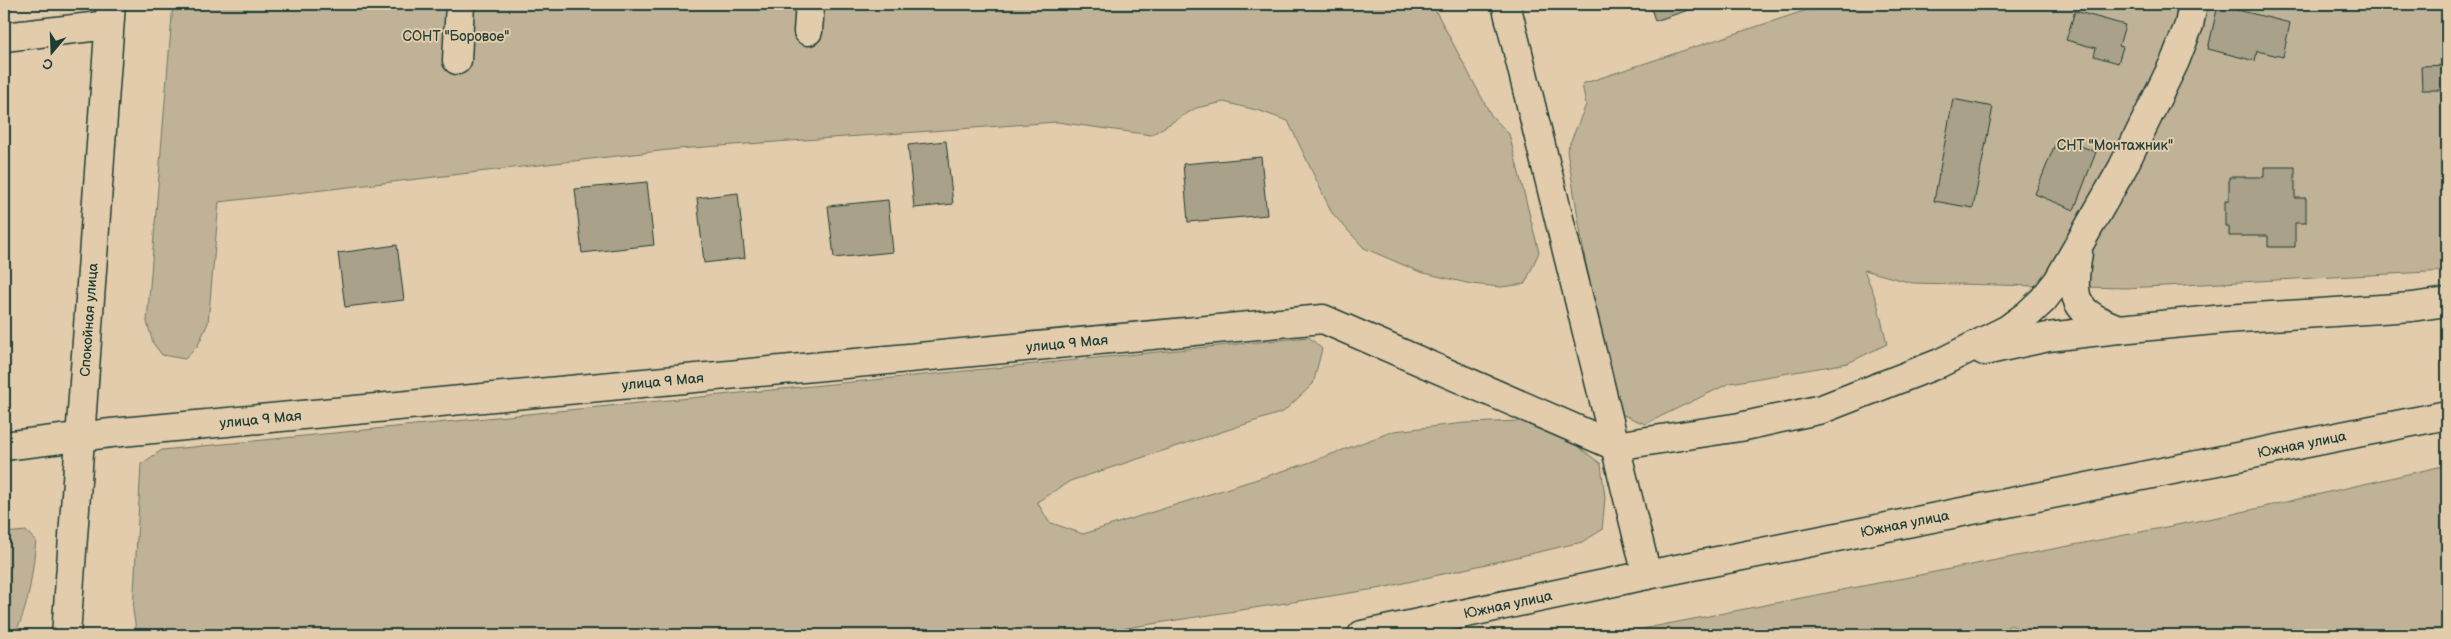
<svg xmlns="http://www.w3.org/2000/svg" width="2451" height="639" font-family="'Balsamiq Sans',sans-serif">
	<rect width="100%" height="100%" fill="#e2ccac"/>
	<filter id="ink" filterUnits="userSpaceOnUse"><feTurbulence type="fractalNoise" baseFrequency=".02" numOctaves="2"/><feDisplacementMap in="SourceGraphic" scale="10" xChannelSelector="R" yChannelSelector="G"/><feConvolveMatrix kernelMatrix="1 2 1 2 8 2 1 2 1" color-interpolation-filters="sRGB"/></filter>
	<g filter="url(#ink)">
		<path fill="#bfb296" stroke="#6f7865" d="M173 4H1432L1491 115 1509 134 1539 252 1525 284 1501 287 1471 284 1420 272 1364 248 1332 213 1288 121 1260 111 1224 102 1196 108 1151 135 1057 122 677 149 219 202 208 323 197 347 185 359 162 355 153 343 147 322Z
			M1812 4H2447V271L2126 288 1912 283 1864 270 1877 302 1887 344 1848 363 1730 383 1645 424 1621 414 1585 260 1567 150 1586 105 1582 84 1813 8Z
			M1309 337 1322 349 1313 384 1283 412 1070 481 1037 502 1049 522 1083 534 1305 464 1394 431 1465 423 1524 421 1566 437 1601 464 1605 498 1602 530 1582 542 1382 588 1081 635H137L133 611 141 464 162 450Z
			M2447 465V635H2030L2011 625 1993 635H1611L2233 514Z
			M26 531 36 541C32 573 30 606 14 635H4V533Z"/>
		<path fill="#a9a189" stroke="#1f3d34" d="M1650 4H1707L1655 21Z
			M2218 5 2290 23 2283 57 2257 51 2255 61 2208 49Z
			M2075 11 2125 25 2119 46 2123 47 2118 63 2094 56 2096 48 2066 40Z
			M2447 65V90H2422L2421 66Z
			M1953 99 1993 107 1973 208 1934 201Z
			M2058 137 2096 152 2074 210 2035 194Z
			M946 141 953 204 914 208 908 145Z
			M1261 157 1267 215 1188 222 1183 164Z
			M2264 167H2295V198H2306V223H2295V247H2268V236H2229V226H2225V201H2229V177H2264Z
			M647 182 654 245 582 253 575 189Z
			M738 193 745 258 704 263 697 198Z
			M888 200 893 252 834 258 828 206Z
			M397 245 404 300 345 307 338 253Z"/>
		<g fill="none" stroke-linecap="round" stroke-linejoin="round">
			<g stroke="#1f3d34" stroke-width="31">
				<g id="minor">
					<path d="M1506 4 1647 575"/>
					<path d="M808 31 810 4"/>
					<path d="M4 37 109 25"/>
					<path d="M457 60 460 4"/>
					<path d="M2078 253C2071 299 2072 312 2119 329"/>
					<path d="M1984 351 2048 337 2119 329 2225 319 2412 307 2447 302"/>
					<path id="s1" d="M4 446 111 433 1323 319 1615 446 1740 427 1822 409 1940 363 2008 329 2027 315 2043 300 2058 281 2122 169 2175 61 2189 25 2193 4"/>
					<path id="s2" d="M66 635 111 4"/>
				</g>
			</g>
			<g stroke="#1f3d34" stroke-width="31">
				<g id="major">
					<path id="s3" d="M1362 635 1647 575 2447 415"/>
				</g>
			</g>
			<use href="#minor" stroke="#e2ccac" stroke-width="28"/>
			<use href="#major" stroke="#e2ccac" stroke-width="28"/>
		</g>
	</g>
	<g text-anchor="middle" stroke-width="4" stroke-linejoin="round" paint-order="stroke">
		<g font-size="14" fill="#274339" stroke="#e2ccac">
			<text x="456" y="41">СОНТ "Боровое"</text>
			<text x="2115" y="150">СНТ "Монтажник"</text>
		</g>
		<g font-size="14" fill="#1f3d34" stroke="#e2ccac">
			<text dy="5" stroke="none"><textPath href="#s2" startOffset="316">Спокойная улица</textPath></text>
			<text dy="5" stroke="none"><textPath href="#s1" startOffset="1068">улица 9 Мая</textPath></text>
			<text dy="5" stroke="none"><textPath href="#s1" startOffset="662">улица 9 Мая</textPath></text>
			<text dy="5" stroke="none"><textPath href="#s1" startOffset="258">улица 9 Мая</textPath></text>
			<text dy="5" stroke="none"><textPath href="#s3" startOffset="959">Южная улица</textPath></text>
			<text dy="5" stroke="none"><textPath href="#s3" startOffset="554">Южная улица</textPath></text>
			<text dy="5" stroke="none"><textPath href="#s3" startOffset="149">Южная улица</textPath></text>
		</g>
	</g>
	<rect width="2451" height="639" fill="none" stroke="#e2ccac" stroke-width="20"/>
	<rect x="10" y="10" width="2431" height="619" fill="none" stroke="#1f3d34" stroke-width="2" filter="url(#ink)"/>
	<g transform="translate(52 52) rotate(199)" stroke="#e2ccac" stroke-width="4" paint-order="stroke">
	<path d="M0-4L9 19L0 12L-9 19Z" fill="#1f3d34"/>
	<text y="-8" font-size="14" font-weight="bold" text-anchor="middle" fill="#1f3d34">С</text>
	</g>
</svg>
